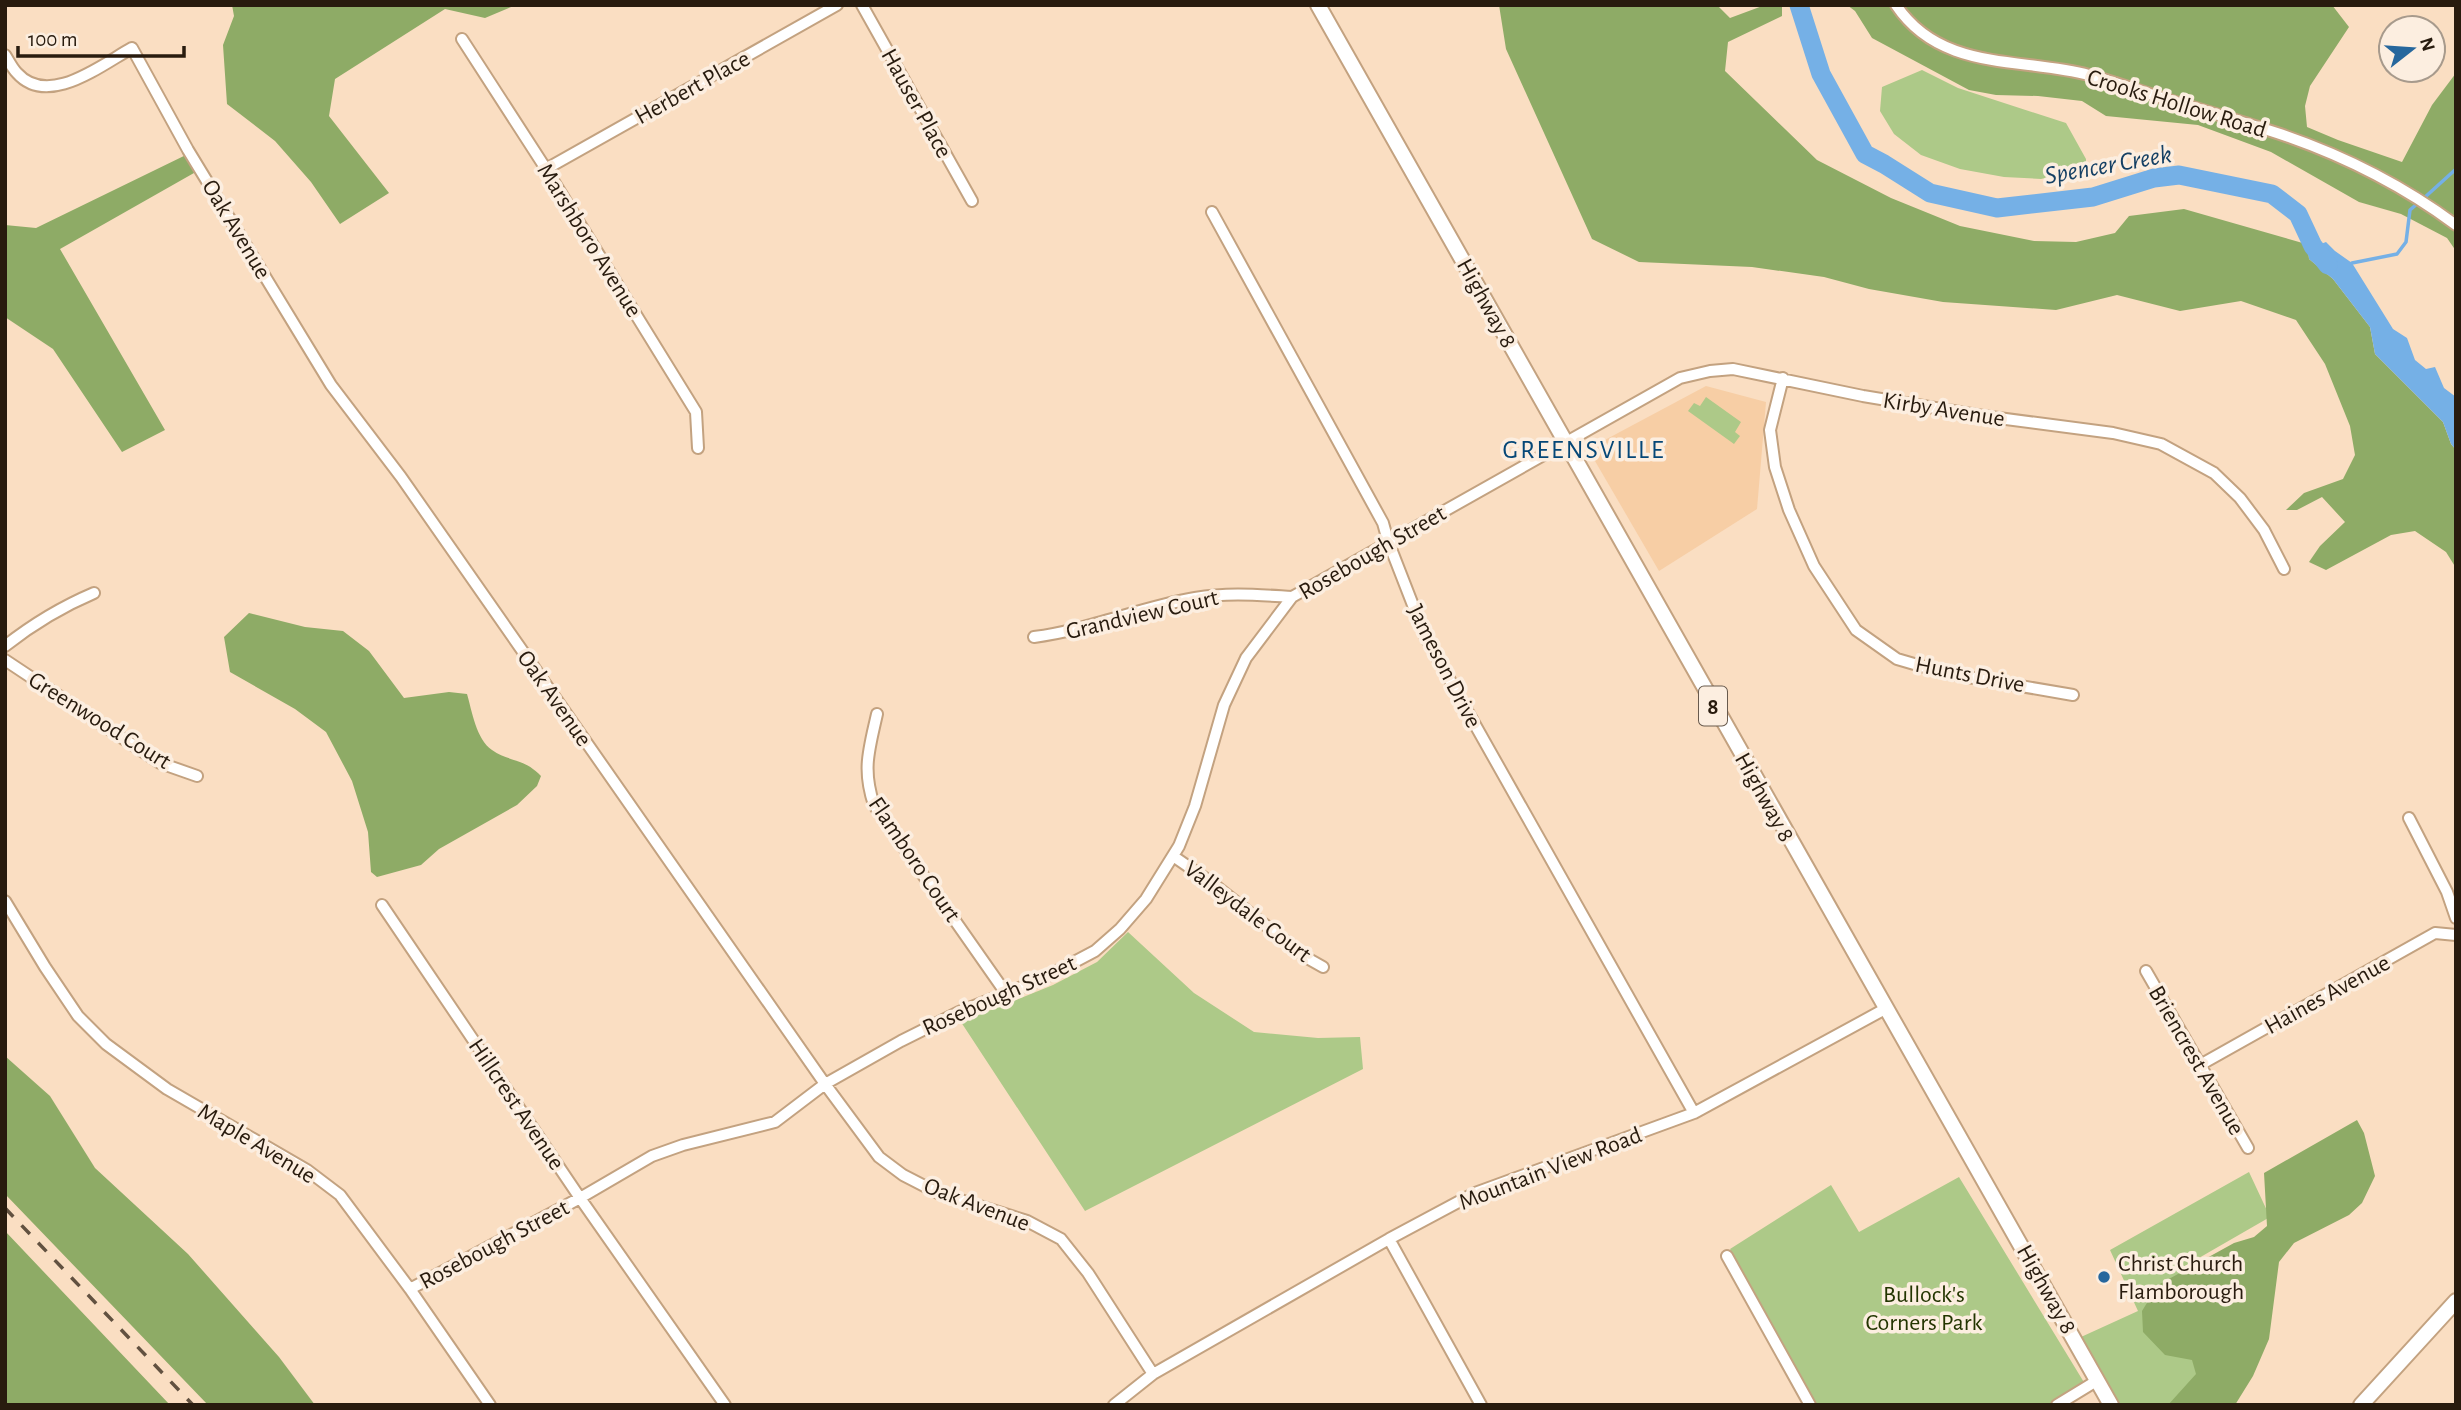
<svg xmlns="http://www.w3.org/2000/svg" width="2461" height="1410" font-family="'Alegreya Sans',sans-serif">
	<rect width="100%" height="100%" fill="#fadec2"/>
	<path fill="#f7cea5" d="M1706 386 1766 402 1757 509 1659 571 1588 449Z"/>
	<path fill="#adc988" d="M1922 70 1958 88 2066 123 2086 159V168L2041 179 2004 177 1960 169 1921 155 1894 134 1880 111 1882 87Z
		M1706 397 1741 422 1735 432 1740 436 1734 444 1688 411 1694 403 1700 406Z
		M1128 932 1194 993 1254 1032 1318 1038 1360 1037 1363 1069 1085 1211 961 1022 1053 985 1097 962Z
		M2249 1172 2270 1217 2178 1270 2235 1397 2231 1405H2119L2081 1337 2138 1311 2110 1250Z
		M1959 1177 2085 1384 2049 1405H1816L1730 1249 1831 1185 1859 1232Z"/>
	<path fill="#8eab66" d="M232 5H516L485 18 445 9 335 79 329 116 389 193 340 224 311 182 275 141 227 104 223 45 234 16Z
		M1499 5H1717L1730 18 1765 5H1782V16L1728 42 1725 71 1817 160 1891 198 1960 226 2034 241 2076 242 2115 233 2129 216 2184 209 2313 246 2308 249 2309 259 2333 279 2370 327 2375 354 2443 422 2451 444 2456 450V568L2446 552 2415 531 2391 535 2326 570 2309 562 2320 546 2345 522 2322 497 2297 510H2286L2304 493 2343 479 2355 455 2350 426 2325 364 2296 320 2241 301 2180 311 2117 295 2056 310 1943 302 1869 289 1824 277 1752 267 1639 262 1592 239 1506 49Z
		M1847 5H2332L2349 27 2310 86 2305 106 2307 127 2338 140 2402 162 2432 105 2456 73V251L2447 238 2401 214 2359 202 2271 152 2198 125 2106 116 2082 101 2038 96 1996 95 1969 90 1872 38 1855 11Z
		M190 153 201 169 60 249 165 430 122 452 53 349 5 317V225L36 228Z
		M249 613 305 627 343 631 369 651 404 698 449 692 467 694C472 711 476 739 492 750 509 762 524 758 541 776L537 786 517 805 439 849 421 865 377 877 371 872 368 832 352 781 326 732 295 709 230 672 224 637Z
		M5 1056 50 1096 95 1168 188 1254 279 1357 315 1405H208L5 1194Z
		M2357 1120 2364 1133 2375 1176 2362 1203 2349 1215 2294 1243 2279 1262 2269 1339 2253 1376 2235 1405H2168L2196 1374 2192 1360 2165 1355 2143 1332 2142 1311 2158 1285 2234 1243 2254 1237 2267 1226 2264 1173Z
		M5 1231 170 1405H5Z"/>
	<path fill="#75b0e6" d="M2326 242 2335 251 2352 263 2393 329 2407 338 2415 360 2426 369 2435 367 2444 388 2456 397V450L2451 444 2443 422 2375 354 2370 327 2333 279 2309 259 2308 249Z"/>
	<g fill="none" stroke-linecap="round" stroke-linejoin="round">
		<path stroke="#75b0e6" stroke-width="3.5" d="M2424 198 2456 169
			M2352 263 2397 254 2406 242 2410 210 2418 203"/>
		<path stroke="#75b0e6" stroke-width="19" d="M1799 5 1821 74 1865 154 1884 164 1930 193 1997 208 2093 197 2154 178 2179 175 2272 194 2298 214 2313 246 2328 265"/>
		<g stroke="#c3a280" stroke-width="14">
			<path id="minor" d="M862 5 972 201
				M1896 5C1941 72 2020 57 2089 75 2118 83 2146 93 2175 102 2209 112 2243 122 2277 133 2340 154 2402 185 2456 225
				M462 39 546 169 696 412 698 448
				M5 55C9 61 12 68 17 73 48 108 101 65 132 48L188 150 331 385 401 477 825 1084 879 1157 903 1175 938 1193 1027 1221 1061 1239 1088 1273 1153 1374
				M546 169 837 5
				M1212 212 1383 523 1388 541 1425 636 1694 1113
				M1783 378 1770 430 1775 467 1789 510 1814 566 1856 630 1897 659 1945 673 2073 695
				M1034 637C1089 630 1141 607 1195 598 1228 592 1259 595 1292 597
				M5 646C33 624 61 607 94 593
				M5 660 160 763 197 776
				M877 714C869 750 862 769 874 805L1005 992
				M2409 818 2447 892 2456 918
				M1173 856 1212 883 1307 958 1323 967
				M5 901 45 967 78 1016 106 1044 167 1089 307 1170 340 1195 410 1289 490 1405
				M382 905 580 1198 725 1405
				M2146 971 2248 1148
				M2200 1065 2435 933 2456 935
				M1389 1239 1481 1405
				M1727 1256 1810 1405
				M410 1289 580 1198 652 1156 683 1145 775 1122 825 1084 901 1041 959 1012 1042 979 1095 951 1120 929 1146 899 1179 846 1195 806 1224 705 1246 658 1292 597 1680 378 1710 371 1733 369 1863 396 1983 416 2113 433 2161 444 2214 473 2240 498 2264 530 2284 569
				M1114 1405 1153 1374 1389 1239 1475 1193 1694 1113 1885 1009
				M2057 1405 2098 1380"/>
		</g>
		<g stroke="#c3a280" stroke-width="18">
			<path id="major" d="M1318 5 2111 1405
				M2361 1405 2456 1301"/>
		</g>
		<use href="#minor" stroke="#fff" stroke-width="10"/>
		<use href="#major" stroke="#fff" stroke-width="14"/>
		<path stroke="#625140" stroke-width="3.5" stroke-dasharray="12 12" stroke-linecap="butt" d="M5 1208 193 1405"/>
	</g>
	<circle fill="#26679d" stroke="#fceee0" stroke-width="2.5" cx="2104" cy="1277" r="7"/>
	<g text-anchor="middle" stroke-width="7" stroke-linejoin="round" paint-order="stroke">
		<rect fill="#fceee0" stroke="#685a4d" stroke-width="2" x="1699" y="686.5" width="28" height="39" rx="5"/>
		<g font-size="23" font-weight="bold" fill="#281b0e">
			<text x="1713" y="714">8</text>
		</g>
		<g font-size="24" fill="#281b0e" stroke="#fceee0">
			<text transform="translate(692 87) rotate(-29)" y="8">Herbert Place</text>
			<text transform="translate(917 103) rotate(61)" y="8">Hauser Place</text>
			<text transform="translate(2177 103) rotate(17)" y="8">Crooks Hollow Road</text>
			<text transform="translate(237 229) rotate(59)" y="8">Oak Avenue</text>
			<text transform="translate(590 240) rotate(58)" y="8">Marshboro Avenue</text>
			<text transform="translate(1487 303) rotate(61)" y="8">Highway 8</text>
			<text transform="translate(1944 409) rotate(9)" y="8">Kirby Avenue</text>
			<text transform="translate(1372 552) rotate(-30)" y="8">Rosebough Street</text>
			<text transform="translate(1142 614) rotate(-13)" y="8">Grandview Court</text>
			<text transform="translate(1445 666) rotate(63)" y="8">Jameson Drive</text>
			<text transform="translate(1970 674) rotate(11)" y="8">Hunts Drive</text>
			<text transform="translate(555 698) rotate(55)" y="8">Oak Avenue</text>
			<text transform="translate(100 720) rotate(32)" y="8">Greenwood Court</text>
			<text transform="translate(1765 797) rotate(61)" y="8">Highway 8</text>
			<text transform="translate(915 859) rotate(56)" y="8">Flamboro Court</text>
			<text transform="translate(1248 911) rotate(37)" y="8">Valleydale Court</text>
			<text transform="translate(2327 994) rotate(-29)" y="8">Haines Avenue</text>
			<text transform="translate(999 995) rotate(-24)" y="8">Rosebough Street</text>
			<text transform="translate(2197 1060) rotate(60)" y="8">Briencrest Avenue</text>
			<text transform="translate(517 1104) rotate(56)" y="8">Hillcrest Avenue</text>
			<text transform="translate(257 1143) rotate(31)" y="8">Maple Avenue</text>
			<text transform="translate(1550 1168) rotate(-21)" y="8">Mountain View Road</text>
			<text transform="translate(977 1204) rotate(21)" y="8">Oak Avenue</text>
			<text transform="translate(494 1244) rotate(-28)" y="8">Rosebough Street</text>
			<text transform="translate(2047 1289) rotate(61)" y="8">Highway 8</text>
		</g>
		<g font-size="24" fill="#281b0e" stroke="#fceee0" text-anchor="start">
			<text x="2118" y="1271">Christ Church<tspan x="2118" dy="28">Flamborough</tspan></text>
		</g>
		<g font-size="24" fill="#233500" stroke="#fceee0">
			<text x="1924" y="1302">Bullock's<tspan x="1924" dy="28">Corners Park</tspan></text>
		</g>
		<g font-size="26" font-style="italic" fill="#154064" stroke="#fceee0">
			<text transform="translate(2108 164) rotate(-10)" y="9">Spencer Creek</text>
		</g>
		<g font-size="26" letter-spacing="2" fill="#054777" stroke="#fceee0">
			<text x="1584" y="458">GREENSVILLE</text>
		</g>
	</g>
	<rect width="2461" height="1410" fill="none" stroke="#281b0e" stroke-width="14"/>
	<g transform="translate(2412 49) rotate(73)"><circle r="33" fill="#fceee0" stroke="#a79a8c" stroke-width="2"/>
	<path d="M0-5L12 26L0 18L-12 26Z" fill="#26679d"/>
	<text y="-10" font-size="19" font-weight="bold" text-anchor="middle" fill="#281b0e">N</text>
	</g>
	<path d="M18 46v10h166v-10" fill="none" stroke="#281b0e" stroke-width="3.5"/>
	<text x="28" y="46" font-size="21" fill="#281b0e" stroke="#fceee0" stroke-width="5" paint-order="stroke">100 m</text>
</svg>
